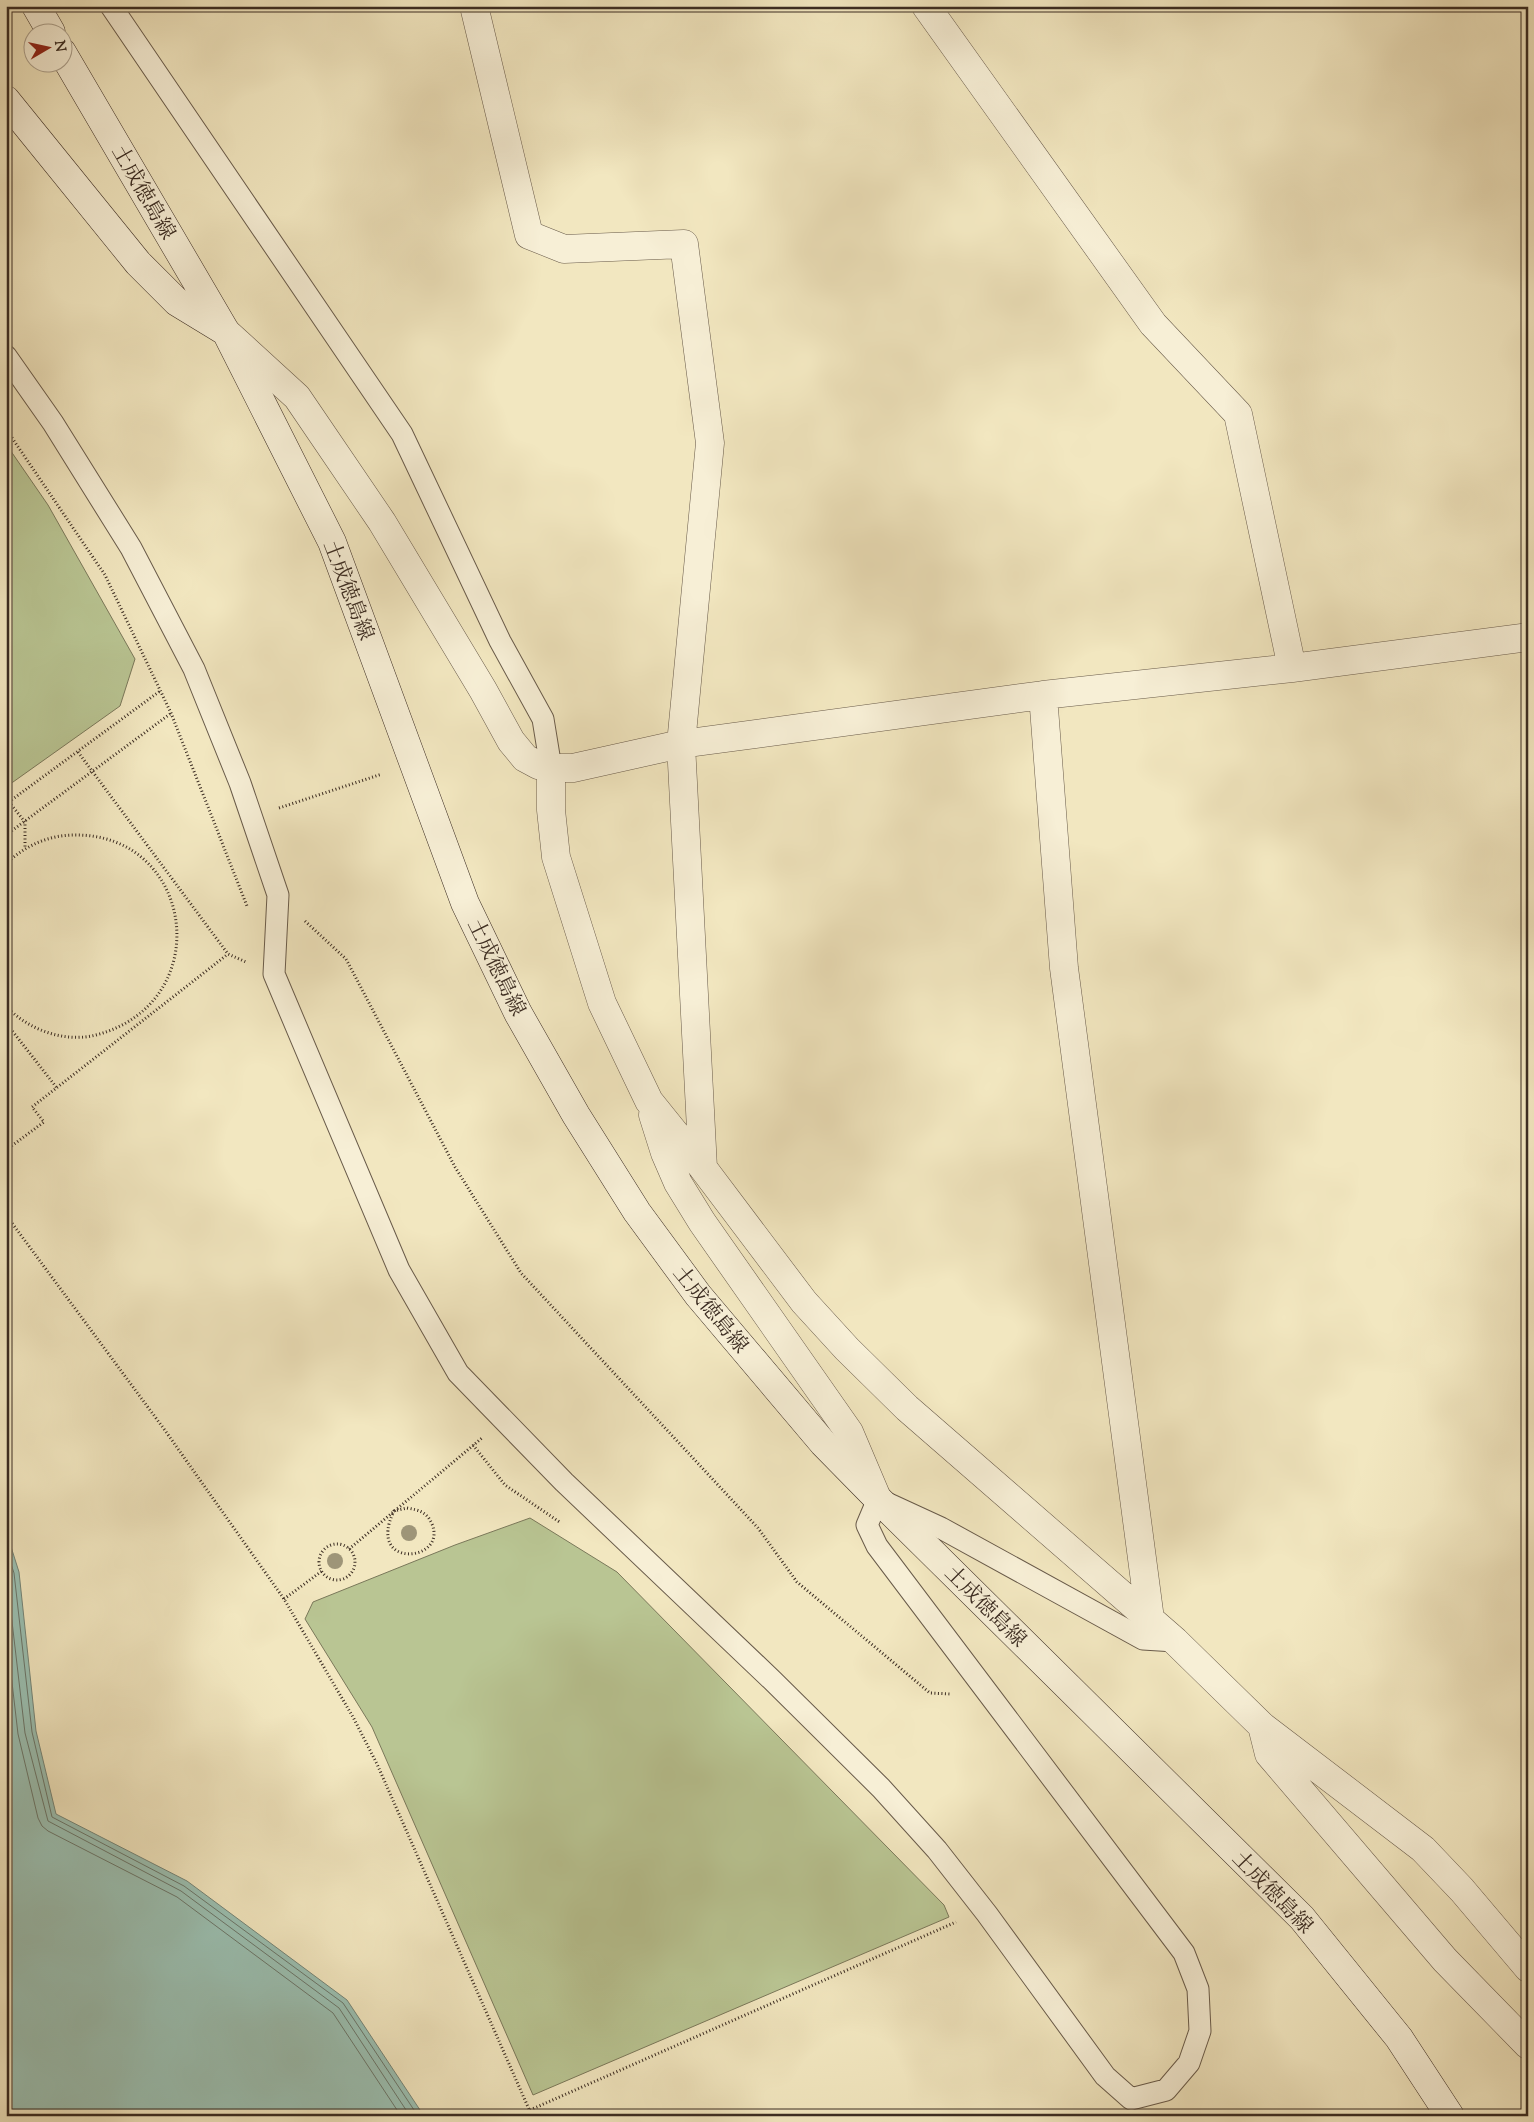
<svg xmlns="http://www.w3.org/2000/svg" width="1534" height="2122" font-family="'Sorts Mill Goudy','Noto Serif JP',serif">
	<rect width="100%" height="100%" fill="#f2e7c0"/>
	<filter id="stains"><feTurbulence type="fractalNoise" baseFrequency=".004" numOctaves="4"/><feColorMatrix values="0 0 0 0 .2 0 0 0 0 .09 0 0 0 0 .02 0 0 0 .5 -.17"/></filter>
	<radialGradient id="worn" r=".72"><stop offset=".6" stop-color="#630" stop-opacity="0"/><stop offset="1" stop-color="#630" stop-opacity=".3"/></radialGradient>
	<path fill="#b9c593" stroke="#7a785a" d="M6 444 48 505 135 659 120 706 6 787Z
		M530 1518 617 1572 944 1905 949 1917 533 2095 372 1727 305 1619 313 1602 455 1545Z"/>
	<path fill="#9bc0b2" stroke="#758578" d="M6 1531 19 1572 36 1731 56 1814 187 1881 347 2000 424 2116H6Z"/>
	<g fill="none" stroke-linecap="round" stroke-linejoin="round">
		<path stroke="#6b766a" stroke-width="1" d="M6 1549 14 1573 32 1732 52 1817 184 1886 343 2003 418 2116
			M6 1570 25 1733 48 1821 181 1891 339 2008 410 2116
			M6 1631 18 1734 38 1818 42 1826 48 1831 177 1897 333 2013 401 2116"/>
		<g stroke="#695b4a" stroke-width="23">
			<path id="lane" d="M111 6 402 434 500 641 543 719 551 768
				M6 356 53 423 131 548 194 669 240 783 278 895 274 974 399 1270 458 1373 564 1482 772 1680 881 1788 937 1850 987 1914 1105 2076 1131 2099 1166 2090 1189 2063 1200 2031 1198 1989 1184 1953 877 1546 867 1525 878 1499 941 1528 1143 1639 1175 1641"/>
		</g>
		<g stroke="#695b4a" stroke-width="29">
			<path id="street" d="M474 6 529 235 564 249 684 244 710 443 681 744 703 1168
				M926 6 1153 324 1238 414 1292 668
				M227 333 297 397 382 522 483 690 511 741 525 758 538 765 551 768H573L681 744 1043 695 1292 668 1528 637
				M1043 695 1064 968 1150 1619
				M551 768V810L556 857 602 1003 649 1101 703 1168 804 1302 847 1349 907 1408 1175 1641 1262 1726 1423 1849 1462 1890 1528 1968
				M653 1115 665 1153 678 1183 702 1222 849 1432 877 1498
				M1262 1726 1269 1754 1445 1960 1528 2045"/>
		</g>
		<g stroke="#3b2c22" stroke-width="29">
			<path id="secondary" d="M36 6 51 32
				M62 52 226 332 332 542 465 903 518 1013 576 1115 637 1212 698 1295 823 1443 878 1499 1302 1918 1399 2038 1450 2116
				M6 100 138 263 177 302 223 330"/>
		</g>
		<path stroke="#3b2c22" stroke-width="3" stroke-dasharray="1 2.5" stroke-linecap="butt" d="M6 429 105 575 171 713 247 906
			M78 752 228 954 246 962
			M9 802 25 822V849
			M6 804 160 691
			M279 808 382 774
			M6 835 170 714
			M6 864C24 846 49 835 74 835 195 833 218 1003 96 1035 65 1043 28 1030 6 1006
			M305 921 346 959 455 1167 521 1273 758 1528 797 1582 930 1693 951 1694
			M6 1023 57 1088
			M6 1150 44 1122 32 1107 228 954
			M6 1215 164 1429 284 1599 353 1717 377 1764 532 2116
			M473 1445 505 1485 561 1523
			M407 1508C419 1510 427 1512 432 1524 448 1562 365 1570 394 1511Z
			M319 1562a18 18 0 1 1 36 0a18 18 0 1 1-36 0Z
			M349 1549 482 1438
			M284 1599 322 1571
			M530 2110 956 1922"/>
		<use href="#lane" stroke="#f7efd6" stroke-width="21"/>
		<use href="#street" stroke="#f7efd6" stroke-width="28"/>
		<use href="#secondary" stroke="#f7efd6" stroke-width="28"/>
	</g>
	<g fill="#9e9578">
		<circle cx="409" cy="1533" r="8"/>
		<circle cx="335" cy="1561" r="8"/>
	</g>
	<g text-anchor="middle" stroke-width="4" stroke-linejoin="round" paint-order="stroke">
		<g font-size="21" fill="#3b2c22" stroke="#f7efd6">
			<text transform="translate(144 192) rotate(60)" y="7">土成徳島線</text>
			<text transform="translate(349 590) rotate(69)" y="7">土成徳島線</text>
			<text transform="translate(497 967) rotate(64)" y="7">土成徳島線</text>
			<text transform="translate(711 1309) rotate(51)" y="7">土成徳島線</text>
			<text transform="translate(986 1606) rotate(45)" y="7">土成徳島線</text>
			<text transform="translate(1273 1892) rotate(46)" y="7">土成徳島線</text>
		</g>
	</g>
	<rect width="1534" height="2122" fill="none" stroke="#f2e7c0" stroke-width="25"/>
	<rect x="8" y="8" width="1519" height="2107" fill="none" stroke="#3b2c22" stroke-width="2.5"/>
	<rect x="12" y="12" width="1509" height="2097" fill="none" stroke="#3b2c22"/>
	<g transform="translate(48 48) rotate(81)"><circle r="24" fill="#f7efd6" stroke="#aca18e"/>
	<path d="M0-4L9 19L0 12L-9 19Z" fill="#8f2418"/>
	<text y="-8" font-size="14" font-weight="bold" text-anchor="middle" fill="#3b2c22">N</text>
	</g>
	<rect width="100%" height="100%" filter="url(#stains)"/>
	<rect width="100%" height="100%" fill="url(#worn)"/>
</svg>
